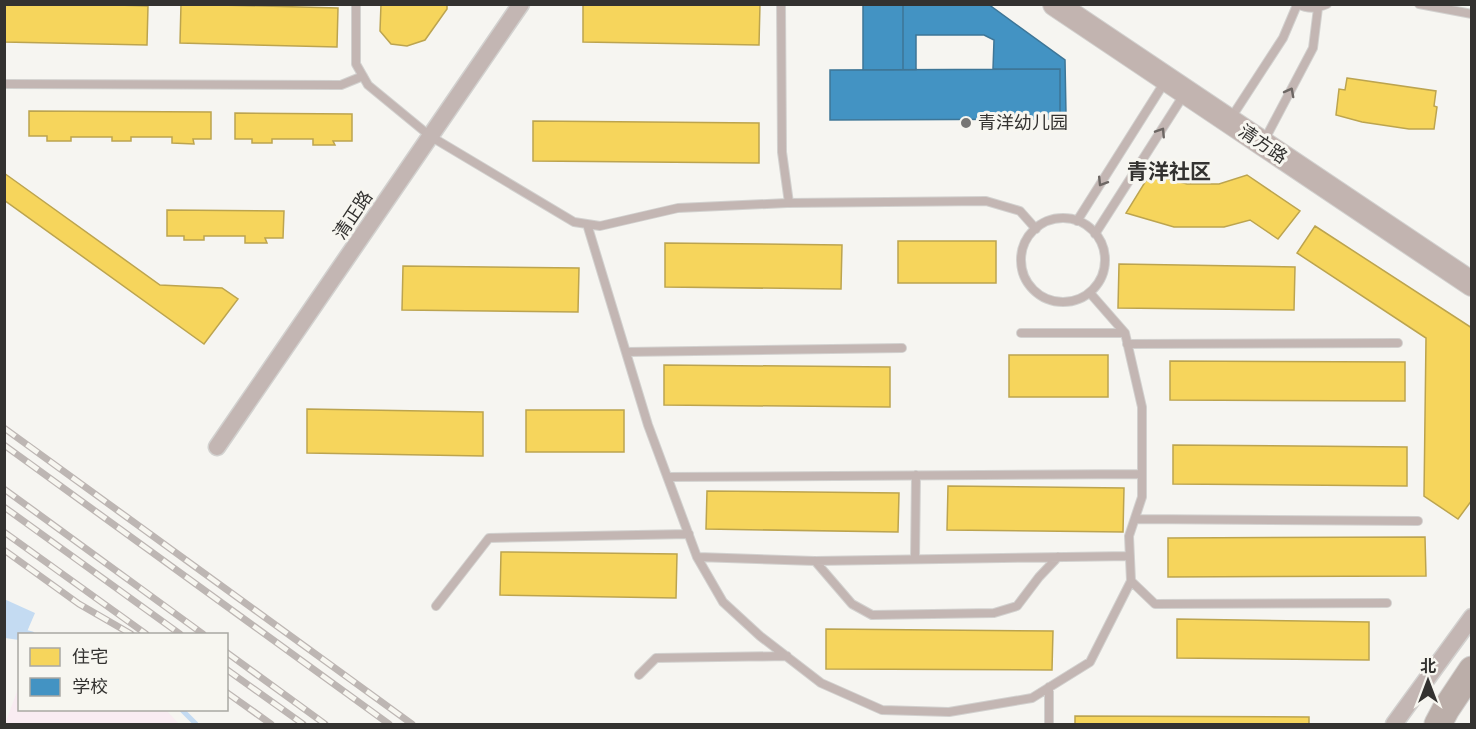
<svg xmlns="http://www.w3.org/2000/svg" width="1476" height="729" font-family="'Sofia Sans Condensed','Noto Sans SC',sans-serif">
	<rect width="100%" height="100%" fill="#f6f5f1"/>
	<path fill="#f9ecf2" d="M19 686 20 710H166L179 724H5Z"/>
	<path fill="#c4dbf2" d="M4 599 35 613 26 634H20L19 640 5 638Z"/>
	<path fill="#f6d55c" stroke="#bca44f" stroke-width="1.5" d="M4 4H85L148 6 147 45 4 42Z
		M181 4 338 8 337 47 180 43Z
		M381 4H447V9L425 40 407 46 391 44 380 31Z
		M583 4H760L759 45 583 42Z
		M1347 78 1436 91 1434 106 1437 107 1434 129H1409L1362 122 1336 115 1339 89 1345 90Z
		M29 111 211 112V139H193L194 144 172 143V137H131V141H112V137H71V141H47V136H29Z
		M235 113 352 114V141H333L335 145H313V139H272V143H252V139H235Z
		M533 121 759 123V163L533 161Z
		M4 173 160 285 222 288 238 299 204 344 4 200Z
		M1150 174 1187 184H1219L1247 175 1300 211 1278 239 1250 220 1224 227H1174L1126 213Z
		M167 210 284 211 283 238H265L267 243H245V236H204V240H184V236H167Z
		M1315 226 1472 328V500L1458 519 1424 496 1426 338 1297 253Z
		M898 241H996V283H898Z
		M665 243 842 245 841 289 665 287Z
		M1119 264 1295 267 1294 310 1118 308Z
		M403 266 579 268 578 312 402 310Z
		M1009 355H1108V397H1009Z
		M1170 361 1405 362V401L1170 400Z
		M664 365 890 367V407L664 405Z
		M307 409 483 412V456L307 453Z
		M526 410H624V452H526Z
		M1173 445 1407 447V486L1173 484Z
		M948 486 1124 488 1123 532 947 530Z
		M707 491 899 493 898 532 706 529Z
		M1425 537 1426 576 1168 577V538Z
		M501 552 677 554 676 598 500 595Z
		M1177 619 1369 622V660L1177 658Z
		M826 629 1053 631 1052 670 826 669Z
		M1075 716 1309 717V724H1075Z"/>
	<path fill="#4393c3" stroke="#3e7697" stroke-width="1.5" d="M863 4H903V70H863Z
		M903 4H988L1065 60 1066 114 1060 113V69H993L994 40 984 35H916V70H903Z
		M1060 69V119L830 120V70Z"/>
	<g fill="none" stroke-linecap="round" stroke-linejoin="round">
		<path stroke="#c4dbf2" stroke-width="5" d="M20 631 32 634
			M182 710 196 724"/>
		<g stroke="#d2d1cf" stroke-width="10">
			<path id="lane" d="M356 4V64L368 85 430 136 574 222 600 226 678 208 787 203 986 201 1020 211 1036 229
				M781 4 782 152 789 203
				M1297 4C1308 9 1316 9 1327 4
				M1419 4 1472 14
				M4 84 341 85 363 76
				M1231 118 1283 38 1297 5
				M1264 141 1313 48 1318 8
				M1021 260a42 42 0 1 1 84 0a42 42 0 1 1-84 0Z
				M1077 221 1166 80
				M587 224 648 425 697 557 723 602 760 636 821 683 882 710 949 712 1032 698 1090 662 1131 581
				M1095 234 1185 93
				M1090 293 1125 333 1142 407V497L1129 536 1131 581 1155 604 1387 603
				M1021 333H1125
				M1127 344 1398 343
				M626 352 902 348
				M668 477 1142 474
				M1135 519 1418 521
				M697 557 815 561 1130 556
				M915 559 916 475
				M815 561 852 604 872 615 994 613 1017 606 1039 577 1058 557
				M436 606 489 538 689 534
				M639 675 656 658 787 656
				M1049 724V687"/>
		</g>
		<g stroke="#d2d1cf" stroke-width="19">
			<path id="street" d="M217 447 521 4
				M1394 724 1472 617"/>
		</g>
		<g stroke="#d2d1cf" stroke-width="26">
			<path id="secondary" d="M1055 4 1472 284"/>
		</g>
		<g stroke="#d2d1cf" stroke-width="29">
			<path id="primary" d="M1438 724 1446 709 1472 670"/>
		</g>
		<use href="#lane" stroke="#c3b6b3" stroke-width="8"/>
		<use href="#street" stroke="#c3b6b3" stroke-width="16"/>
		<use href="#secondary" stroke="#c2b4b0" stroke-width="24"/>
		<use href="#primary" stroke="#bbaea9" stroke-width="27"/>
		<g stroke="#bdb6b3" stroke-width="7">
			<path id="rail" d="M4 428 412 724
				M4 445 389 724
				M4 489 203 634
				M4 507 180 634
				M4 532 146 634
				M4 550 79 604 131 634
				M226 652 325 724
				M226 669 303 724
				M226 692 271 724"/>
		</g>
		<use href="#rail" stroke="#f7f6f0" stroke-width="4.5" stroke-dasharray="14" stroke-linecap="butt"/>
	</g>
	<defs><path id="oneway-chevron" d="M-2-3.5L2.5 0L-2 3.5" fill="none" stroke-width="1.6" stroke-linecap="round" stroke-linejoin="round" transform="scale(1.5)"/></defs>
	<g stroke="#6d6764">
		<use href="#oneway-chevron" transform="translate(1290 92) rotate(-62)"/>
		<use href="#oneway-chevron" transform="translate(1161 132) rotate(-57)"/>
		<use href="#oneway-chevron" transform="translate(1102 182) rotate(122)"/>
	</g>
	<circle fill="#777674" stroke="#f7f6f0" stroke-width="2" cx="966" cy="123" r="6"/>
	<g text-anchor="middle" stroke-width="6" stroke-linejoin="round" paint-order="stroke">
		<g font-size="18" fill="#333230" stroke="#f7f6f0" text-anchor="start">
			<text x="978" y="129">青洋幼儿园</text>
		</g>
		<g font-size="18" fill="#333230" stroke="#f7f6f0">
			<text transform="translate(1263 144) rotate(34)" y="6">清方路</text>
			<text transform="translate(353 215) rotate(-56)" y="6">清正路</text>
		</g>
		<g font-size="21" font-weight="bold" fill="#333230" stroke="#f7f6f0">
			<text x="1169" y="179">青洋社区</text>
		</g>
	</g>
	<rect width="1476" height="729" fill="none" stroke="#333230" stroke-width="12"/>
	<rect x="18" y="633" width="210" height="78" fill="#f7f6f0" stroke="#a9a8a3" stroke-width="1.5"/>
	<rect x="30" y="648" width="30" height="18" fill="#f6d55c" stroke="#a9a8a3" stroke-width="1.5"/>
	<text x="72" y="663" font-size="18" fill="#333230">住宅</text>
	<rect x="30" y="678" width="30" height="18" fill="#4393c3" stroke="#a9a8a3" stroke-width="1.5"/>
	<text x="72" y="693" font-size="18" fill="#333230">学校</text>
	<g transform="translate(1428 681)" stroke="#f7f6f0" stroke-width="4.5" paint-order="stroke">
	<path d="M0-4.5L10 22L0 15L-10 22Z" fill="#333230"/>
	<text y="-9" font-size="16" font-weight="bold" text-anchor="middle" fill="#333230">北</text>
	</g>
</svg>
